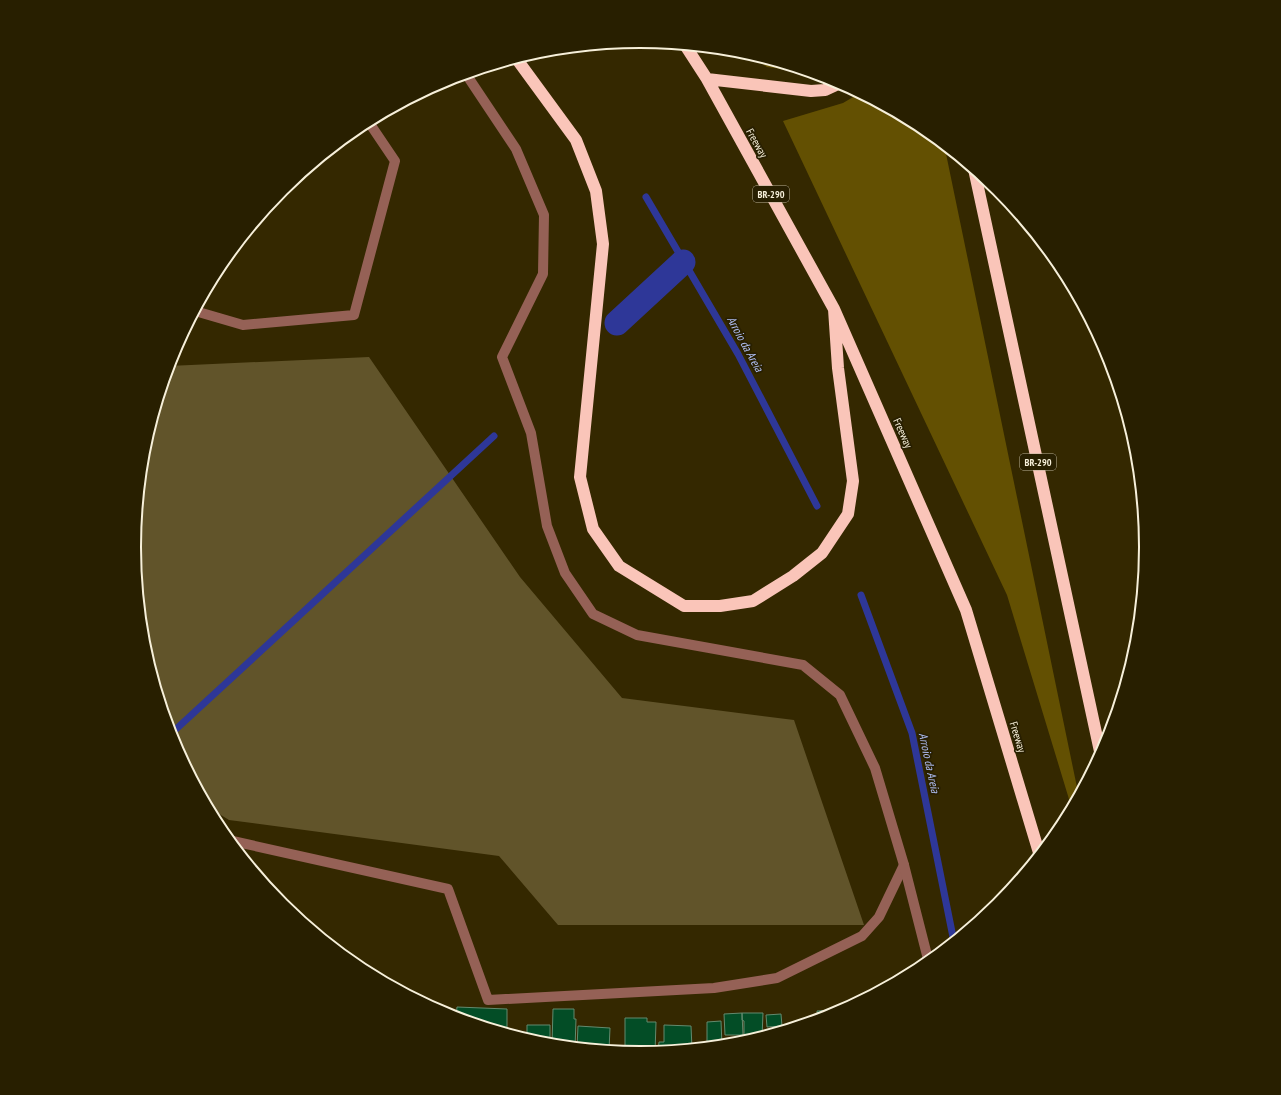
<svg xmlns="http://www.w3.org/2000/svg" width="1281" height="1095" font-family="'PT Sans Narrow',sans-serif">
	<rect width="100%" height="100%" fill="#342800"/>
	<path fill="#635002" d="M754 55 801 69 797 71 767 67 752 57Z
		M860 93 922 126 944 144 1079 797 1072 809 1007 595 783 121 843 103Z"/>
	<path fill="#61542a" d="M369 357 520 577 622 698 794 720 864 925H558L499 856 229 820 208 807 172 741 144 646 134 547 144 448 169 366Z"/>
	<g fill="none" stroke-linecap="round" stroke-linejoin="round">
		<path stroke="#2e3798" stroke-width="7" d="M646 197 738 354 817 506
			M861 595 912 733 954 942
			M170 732 174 731 494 436"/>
		<path stroke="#2e3798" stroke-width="25" d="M617 323 683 262"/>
	</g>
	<path fill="#034d26" stroke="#638a6e" d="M457 1007 507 1009V1034L456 1018Z
		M553 1009H574V1019H576L575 1048 552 1045Z
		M831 1010H845L830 1017Z
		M831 1010 830 1017 818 1021 817 1011Z
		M742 1013H763L762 1037 753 1040H744V1021L742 1020Z
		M742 1013 743 1035H725L724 1014Z
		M781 1014 782 1026 767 1027 766 1015Z
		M625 1018H647V1022H656L655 1053 640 1054 625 1052Z
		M721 1021 722 1046 707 1047V1022Z
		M527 1025H550V1045L527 1040Z
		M664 1025 691 1026 692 1049 658 1052 659 1042H664Z
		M578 1026 610 1028 609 1050 577 1048Z
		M744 1038V1040H753L726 1046V1039Z"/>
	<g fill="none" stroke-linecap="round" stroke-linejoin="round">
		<path stroke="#956156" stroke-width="10" d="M195 311 243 325 354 315 395 161 368 121
			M228 840 448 889 488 1000 714 988 777 978 862 936 879 917 904 865"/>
		<path stroke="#956156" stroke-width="10" d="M466 74 516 149 544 215 543 274 502 357 531 433 547 526 565 573 593 614 637 635 803 665 840 695 875 768 904 865 929 963"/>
		<path stroke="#fac5b9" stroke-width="12" d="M685 45 707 79 834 309 966 610 1040 856
			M516 58 576 140 596 191 603 244 580 477 593 529 619 566 684 606H720L753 601 793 576 822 553 848 514 853 481 838 368 834 309
			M707 79 811 91 825 90 840 83
			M974 169 1101 756"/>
	</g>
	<g text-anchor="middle" stroke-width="3.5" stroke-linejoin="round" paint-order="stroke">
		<g fill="#281f00" stroke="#b9b199" stroke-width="1">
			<rect x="753" y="186" width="36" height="16" rx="3"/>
			<rect x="1020" y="454" width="36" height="16" rx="3"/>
		</g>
		<g font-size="10" font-weight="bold" fill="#f7f0da">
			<text x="771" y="198">BR-290</text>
			<text x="1038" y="466">BR-290</text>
		</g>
		<g font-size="11" fill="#f7f0da" stroke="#281f00">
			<text transform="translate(757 143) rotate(61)" y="4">Freeway</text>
			<text transform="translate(903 433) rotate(66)" y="4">Freeway</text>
			<text transform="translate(1018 737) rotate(73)" y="4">Freeway</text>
		</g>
		<g font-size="12" font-style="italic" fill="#afbdf1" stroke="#281f00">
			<text transform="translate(745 344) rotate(61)" y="4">Arroio da Areia</text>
			<text transform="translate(929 763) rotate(78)" y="4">Arroio da Areia</text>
		</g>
	</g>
	<path d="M0 0H1281V1095H0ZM141 547a499 499 0 1 1 998 0a499 499 0 1 1-998 0Z" fill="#281f00" fill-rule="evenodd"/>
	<path fill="none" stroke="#f7f0da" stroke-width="2" d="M141 547a499 499 0 1 1 998 0a499 499 0 1 1-998 0Z"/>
</svg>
